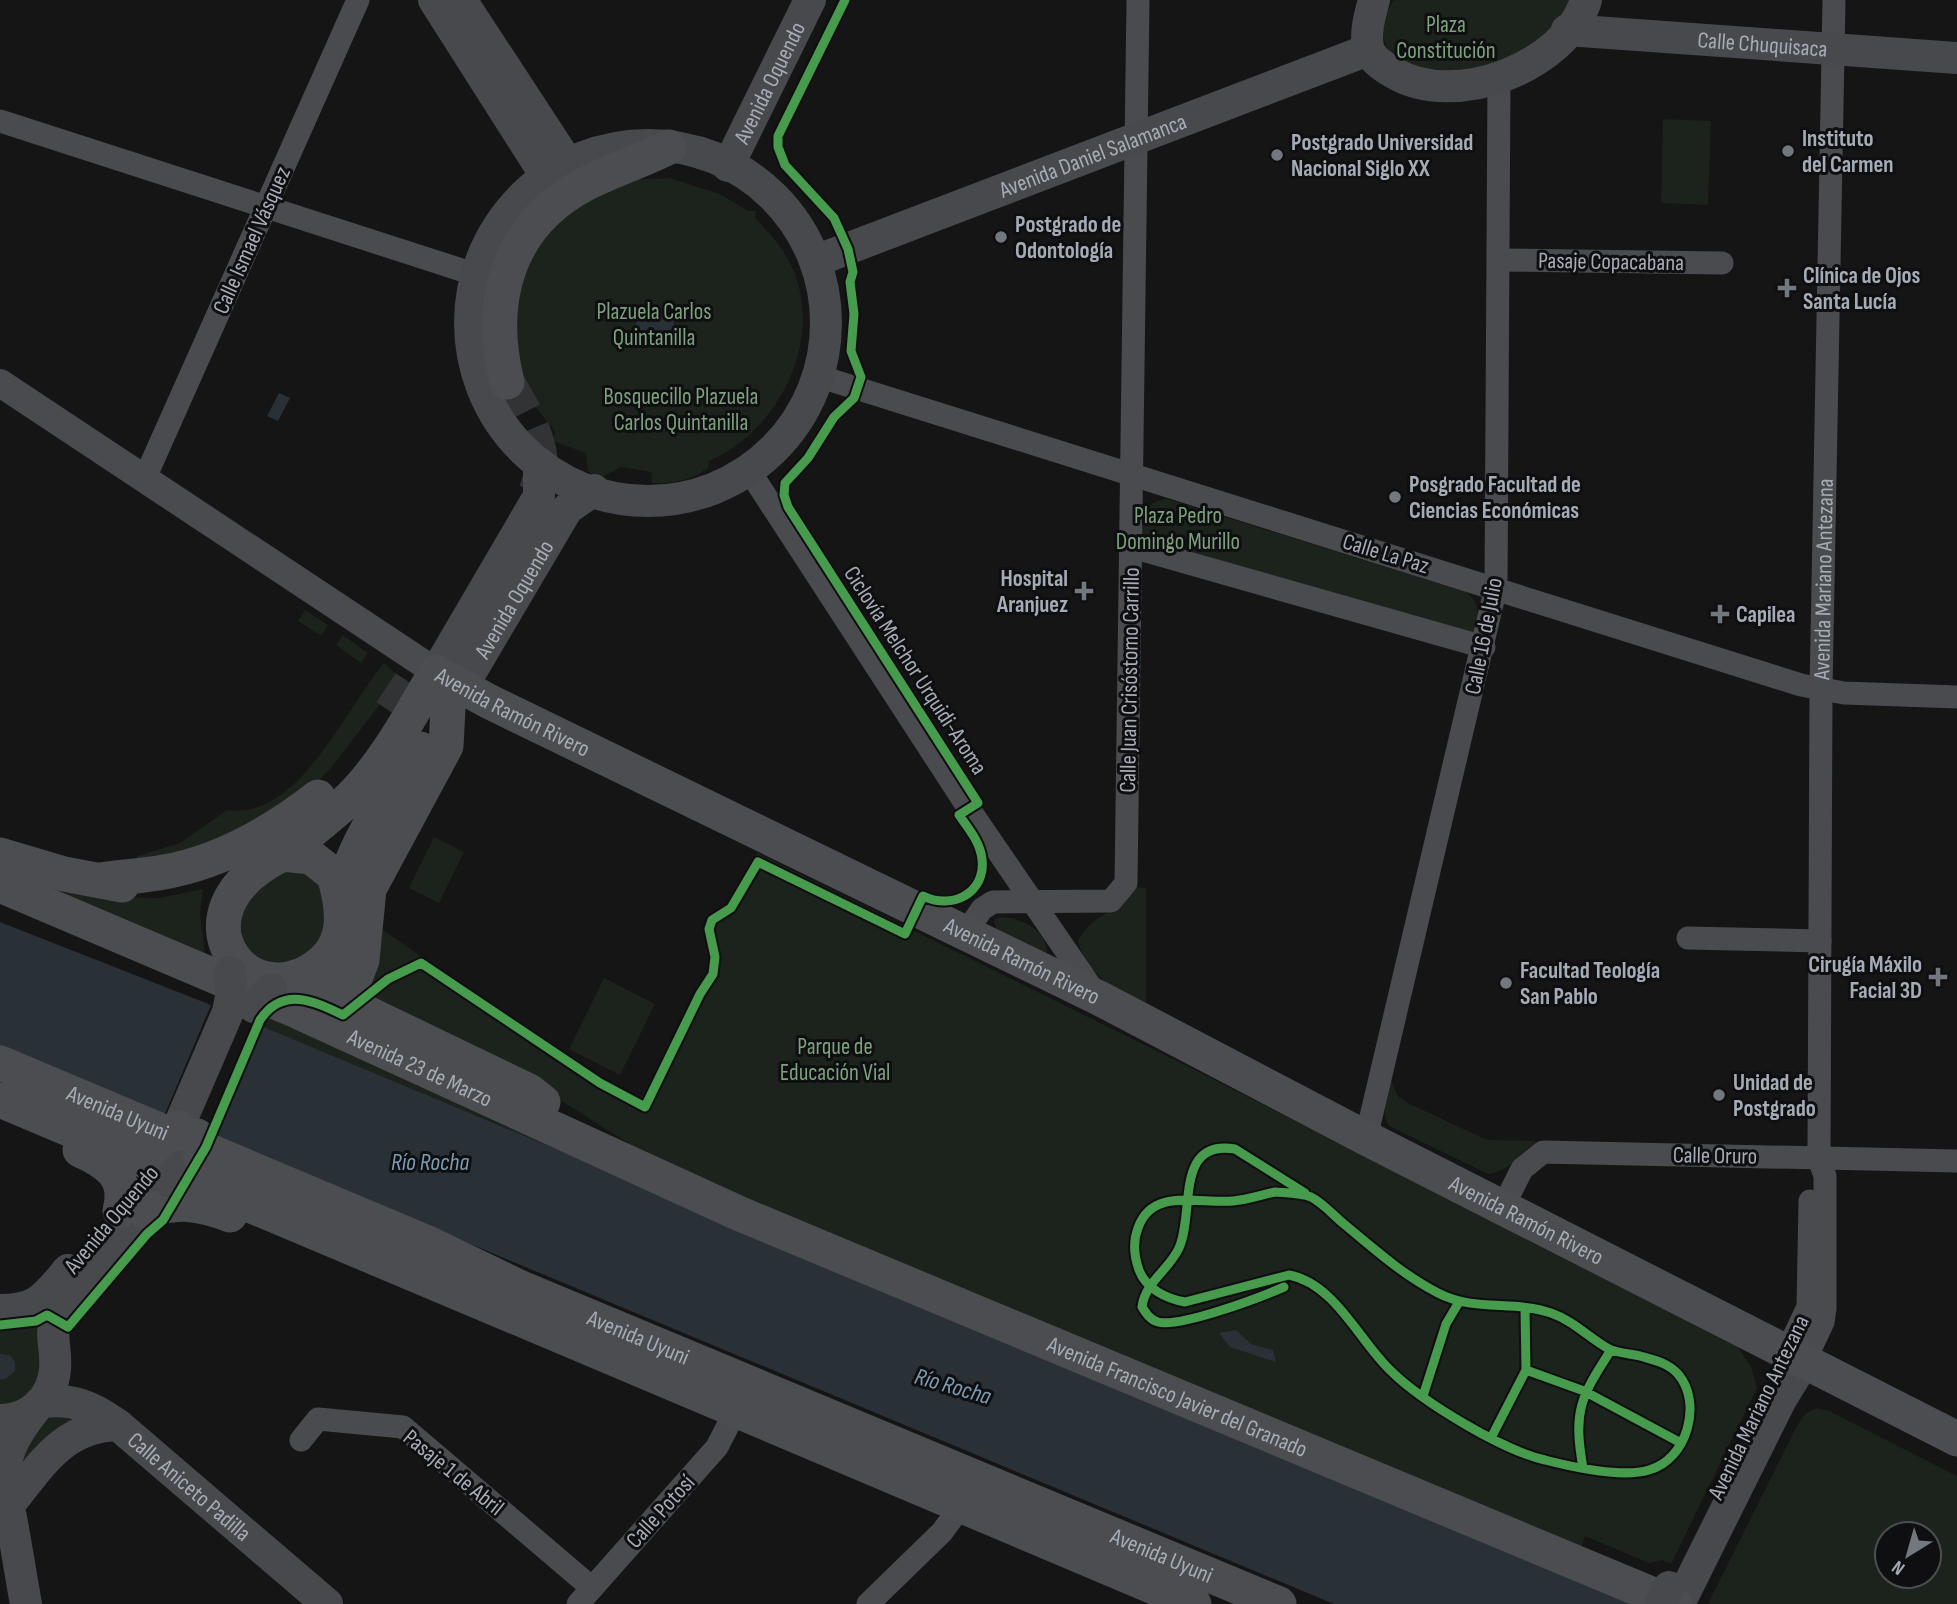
<svg xmlns="http://www.w3.org/2000/svg" width="1957" height="1604" font-family="'Sofia Sans Condensed',sans-serif">
	<rect width="100%" height="100%" fill="#151515"/>
	<path fill="#1c221c" fill-rule="evenodd" d="M1394 0H1571C1556 26 1531 48 1504 62 1491 69 1461 77 1446 76 1401 73 1364 45 1394 0Z
		M1663 119 1711 121 1708 205 1661 203Z
		M669 178 720 194 748 211H756L755 218C770 233 784 249 793 269 824 342 778 431 709 461L708 468C691 480 673 484 652 483L651 472 621 467 602 477 588 472 586 453 553 441 555 431 531 402 519 382 509 328 520 269 557 217 614 185 643 179Z
		M1167 499 1466 592C1483 604 1477 621 1473 639L1140 542C1141 518 1141 503 1167 499Z
		M305 610 328 625 321 636 298 621Z
		M343 635 368 653 361 663 336 645Z
		M384 663 396 674 398 681 331 768 310 790 248 834 135 866 137 856 180 843 227 810C298 821 345 709 384 663Z
		M434 837 464 852 439 903 409 888Z
		M757 853 1191 1068 1738 1347 1751 1367 1757 1388 1671 1564 1662 1560 1649 1563 1585 1536 1580 1551 669 1169 538 1086 350 995 373 923C460 982 544 1052 640 1099L647 1093 696 991C734 961 681 939 724 907L727 908Z
		M302 866 331 899 319 947 280 966 247 956 235 920 261 879Z
		M0 870 116 897 159 898 203 889 200 912 205 956Z
		M1135 887 1146 888V1005C1116 989 1087 976 1078 941 1092 912 1119 915 1135 887Z
		M1000 917C1020 917 1048 930 1047 954L997 932 994 920Z
		M604 978 655 1004 620 1075 569 1049Z
		M269 1013 652 1191 262 1027Z
		M1391 1081 1398 1096 1408 1103 1487 1140 1537 1141C1521 1152 1508 1173 1488 1174L1389 1126C1380 1113 1388 1096 1391 1081Z
		M51 1307 45 1355 36 1393 0 1410V1323Z
		M1816 1408 1829 1411 1957 1476V1604H1708L1797 1426 1805 1414ZM1887 1534H1929V1576H1887Z
		M84 1415 18 1478 14 1465 45 1420 53 1416Z"/>
	<path fill="#293137" d="M636 324a19 19 0 1 1 38 0a19 19 0 1 1-38 0Z
		M279 393 290 398 278 421 267 416Z
		M0 922 211 1005 1645 1604H1334L0 1048Z
		M1236 1330 1251 1344 1273 1350 1276 1362 1230 1347 1219 1333Z
		M0 1354 10 1355 15 1362V1371L6 1379H0Z"/>
	<path fill="#151515" d="M211 1005 262 1027 215 1137 164 1116Z"/>
	<g fill="none" stroke-linecap="round" stroke-linejoin="round">
		<path stroke="#323335" stroke-width="35" stroke-dasharray="35 18" stroke-linecap="butt" d="M507 382C526 415 551 453 536 492
			M391 712 428 656"/>
		<g stroke="#494b4e" stroke-width="23">
			<path d="M0 121 474 274"/>
			<path d="M1500 260 1722 263"/>
			<path d="M821 377 1801 685 1844 693 1957 697"/>
			<path d="M750 472 969 809 1095 993"/>
			<path d="M144 480 358 0"/>
			<path d="M1132 547 1484 647"/>
			<path d="M966 932 982 909 993 902 1111 901 1126 883 1138 0"/>
			<path d="M1688 938 1820 941"/>
			<path d="M1366 1138 1496 587 1499 79"/>
			<path d="M1503 1207 1522 1169 1543 1152 1957 1161"/>
			<path d="M1787 1351 1808 1307 1810 1201"/>
			<path id="s1" d="M1805 1360 1823 1322 1825 1308V1176L1819 1158 1821 690 1834 0"/>
			<path d="M301 1440 318 1419 403 1427 592 1588"/>
			<path d="M578 1604 717 1447 735 1412"/>
			<path d="M868 1604 942 1532 961 1506"/>
		</g>
		<path stroke="#494b4e" stroke-width="28" d="M0 383 436 672"/>
		<g stroke="#48494c" stroke-width="32">
			<path d="M434 0 546 176"/>
			<path d="M461 0 567 162"/>
			<path d="M1374 0C1370 15 1365 31 1368 47 1370 58 1385 68 1394 73 1454 109 1565 68 1586 0"/>
			<path id="s2" d="M1567 30 1957 58"/>
			<circle cx="648" cy="323" r="178"/>
			<path id="s3" d="M728 166 810 0"/>
			<path id="s4" d="M818 260 1368 50"/>
			<path d="M436 672 539 496V463"/>
			<path id="s5" d="M462 687 567 509 594 490"/>
			<path d="M178 1128 228 1012 231 997"/>
			<path d="M0 1310C38 1310 45 1297 68 1270"/>
			<path id="s6" d="M40 1403C72 1397 93 1407 118 1425L327 1604"/>
			<path d="M0 1420C29 1421 53 1398 55 1369 57 1351 50 1337 55 1319L161 1192"/>
			<path d="M8 1506C41 1466 61 1427 118 1425"/>
			<path d="M26 1604C21 1577 17 1550 12 1523 1 1469 0 1454 35 1409"/>
			<path d="M1679 1604 1781 1399 1805 1360"/>
		</g>
		<g stroke="#4b4d50" stroke-width="35">
			<path d="M507 382C487 301 507 225 585 184 612 170 642 161 669 147"/>
			<path id="s7" d="M283 854C304 837 326 820 346 802 384 766 410 716 436 672L488 701 1099 998 1366 1138 1957 1439"/>
			<path d="M283 854 311 857 334 875C343 906 349 941 320 964 248 1021 164 911 283 854Z"/>
			<path d="M0 855 64 874 122 885"/>
			<path d="M100 880C121 877 143 876 164 872 221 862 273 832 318 797"/>
			<path id="s8" d="M0 885 299 1012 738 1213 1675 1604"/>
			<path d="M341 899C351 844 389 795 420 749"/>
			<path d="M342 1001 529 1091 543 1102"/>
			<path d="M310 1009 339 994 356 976 362 960 369 889 446 746 448 708"/>
			<path id="s9" d="M0 1063 432 1245 521 1288 1279 1604"/>
			<path d="M0 1100C399 1266 795 1437 1194 1604"/>
			<path d="M80 1150C109 1163 129 1177 120 1211"/>
			<path d="M145 1212C176 1200 199 1203 230 1215"/>
		</g>
		<path stroke="#48494c" stroke-width="32" d="M230 972 231 997
			M254 1007 271 989
			M170 1182 181 1166
			M1661 1604 1669 1587"/>
		<path stroke="#4b4d50" stroke-width="35" d="M324 993 342 1001
			M197 1136 201 1157
			M156 1138 178 1128"/>
		<g stroke="#0f0f11" stroke-width="13">
			<path id="cycleway" d="M1275 1192C1286 1193 1301 1193 1311 1197 1323 1203 1334 1216 1344 1224 1374 1249 1403 1275 1438 1293 1474 1312 1514 1300 1551 1313 1574 1321 1589 1338 1609 1349 1618 1353 1631 1354 1640 1356 1654 1360 1668 1363 1678 1374 1703 1403 1687 1460 1649 1470 1623 1478 1572 1467 1545 1460 1502 1450 1422 1402 1390 1370 1358 1339 1335 1284 1289 1275L1185 1302C1167 1299 1146 1289 1139 1270 1134 1256 1133 1241 1138 1228 1152 1187 1199 1204 1233 1201 1247 1200 1261 1195 1275 1192Z
				M1284 1287C1261 1297 1180 1328 1158 1322 1150 1320 1146 1313 1142 1307 1145 1282 1169 1270 1179 1248 1195 1213 1174 1139 1235 1149L1305 1193
				M0 1325 36 1321 47 1315 68 1327 147 1234 163 1220 206 1147 260 1020C283 986 314 1001 343 1015L388 979 421 963 600 1083 645 1107 700 994 713 974 715 957 709 929 712 920 731 908 758 862 905 934 923 896C951 910 986 894 982 859 980 842 969 829 959 815L978 803 788 507 784 495 785 483 808 458 834 417 854 398 861 377 851 351 854 314 850 282 853 272 848 249 834 218 785 165 778 147V136L845 0
				M1526 1370 1584 1391 1681 1443
				M1423 1396 1446 1324 1459 1302
				M1491 1438 1526 1370 1525 1308
				M1583 1468C1573 1411 1580 1398 1611 1350"/>
		</g>
		<use href="#cycleway" stroke="#469c4c" stroke-width="9"/>
	</g>
	<g fill="#73777e" stroke="#0f0f11" stroke-width="2.5">
		<circle cx="1788" cy="151" r="7"/>
		<circle cx="1277" cy="155" r="7"/>
		<circle cx="1001" cy="237" r="7"/>
		<path d="M1783.5 277.5h7v7h7v7h-7v7h-7v-7h-7v-7h7z"/>
		<circle cx="1395" cy="497" r="7"/>
		<path d="M1080.5 580.5h7v7h7v7h-7v7h-7v-7h-7v-7h7z"/>
		<path d="M1716.5 603.5h7v7h7v7h-7v7h-7v-7h-7v-7h7z"/>
		<path d="M1934.5 966.5h7v7h7v7h-7v7h-7v-7h-7v-7h7z"/>
		<circle cx="1506" cy="983" r="7"/>
		<circle cx="1719" cy="1095" r="7"/>
	</g>
	<g text-anchor="middle" stroke-width="6" stroke-linejoin="round" paint-order="stroke">
		<g font-size="23" fill="#7da17e" stroke="#0f0f11">
			<text x="1446" y="32">Plaza<tspan x="1446" dy="26">Constitución</tspan></text>
			<text x="654" y="319">Plazuela Carlos<tspan x="654" dy="26">Quintanilla</tspan></text>
			<text x="681" y="404">Bosquecillo Plazuela<tspan x="681" dy="26">Carlos Quintanilla</tspan></text>
			<text x="1178" y="523">Plaza Pedro<tspan x="1178" dy="26">Domingo Murillo</tspan></text>
			<text x="835" y="1054">Parque de<tspan x="835" dy="26">Educación Vial</tspan></text>
		</g>
		<g font-size="23" fill="#a6acb6" stroke="#0f0f11">
			<text dy="8" stroke="none"><textPath href="#s2" startOffset="196">Calle Chuquisaca</textPath></text>
			<text dy="8" stroke="none"><textPath href="#s3" startOffset="93">Avenida Oquendo</textPath></text>
			<text dy="8" stroke="none"><textPath href="#s4" startOffset="294">Avenida Daniel Salamanca</textPath></text>
			<text transform="translate(251 240) rotate(-66)" y="8">Calle Ismael Vásquez</text>
			<text transform="translate(1611 261) rotate(1)" y="8">Pasaje Copacabana</text>
			<text transform="translate(1386 553) rotate(17)" y="8">Calle La Paz</text>
			<text dy="8" stroke="none"><textPath href="#s1" startOffset="786">Avenida Mariano Antezana</textPath></text>
			<text dy="8" stroke="none"><textPath href="#s5" startOffset="102">Avenida Oquendo</textPath></text>
			<text transform="translate(1483 636) rotate(-79)" y="8">Calle 16 de Julio</text>
			<text transform="translate(916 670) rotate(57)" y="8">Ciclovía Melchor Urquidi-Aroma</text>
			<text transform="translate(1129 680) rotate(-89)" y="8">Calle Juan Crisóstomo Carrillo</text>
			<text dy="8" stroke="none"><textPath href="#s7" startOffset="327">Avenida Ramón Rivero</textPath></text>
			<text dy="8" stroke="none"><textPath href="#s7" startOffset="894">Avenida Ramón Rivero</textPath></text>
			<text dy="8" stroke="none"><textPath href="#s8" startOffset="458">Avenida 23 de Marzo</textPath></text>
			<text dy="8" stroke="none"><textPath href="#s9" startOffset="128">Avenida Uyuni</textPath></text>
			<text transform="translate(1715 1155) rotate(1)" y="8">Calle Oruro</text>
			<text transform="translate(111 1219) rotate(-50)" y="8">Avenida Oquendo</text>
			<text dy="8" stroke="none"><textPath href="#s7" startOffset="1461">Avenida Ramón Rivero</textPath></text>
			<text dy="8" stroke="none"><textPath href="#s9" startOffset="695">Avenida Uyuni</textPath></text>
			<text dy="8" stroke="none"><textPath href="#s8" startOffset="1284">Avenida Francisco Javier del Granado</textPath></text>
			<text transform="translate(1758 1407) rotate(-64)" y="8">Avenida Mariano Antezana</text>
			<text transform="translate(454 1472) rotate(39)" y="8">Pasaje 1 de Abril</text>
			<text dy="8" stroke="none"><textPath href="#s6" startOffset="178">Calle Aniceto Padilla</textPath></text>
			<text transform="translate(660 1511) rotate(-48)" y="8">Calle Potosí</text>
			<text dy="8" stroke="none"><textPath href="#s9" startOffset="1262">Avenida Uyuni</textPath></text>
		</g>
		<g font-size="23" font-weight="bold" fill="#a6acb6" stroke="#0f0f11" text-anchor="start">
			<text x="1802" y="146">Instituto<tspan x="1802" dy="26">del Carmen</tspan></text>
			<text x="1291" y="150">Postgrado Universidad<tspan x="1291" dy="26">Nacional Siglo XX</tspan></text>
			<text x="1015" y="232">Postgrado de<tspan x="1015" dy="26">Odontología</tspan></text>
			<text x="1803" y="283">Clínica de Ojos<tspan x="1803" dy="26">Santa Lucía</tspan></text>
			<text x="1409" y="492">Posgrado Facultad de<tspan x="1409" dy="26">Ciencias Económicas</tspan></text>
			<text x="1068" y="586" text-anchor="end">Hospital<tspan x="1068" dy="26">Aranjuez</tspan></text>
			<text x="1736" y="622">Capilea</text>
			<text x="1922" y="972" text-anchor="end">Cirugía Máxilo<tspan x="1922" dy="26">Facial 3D</tspan></text>
			<text x="1520" y="978">Facultad Teología<tspan x="1520" dy="26">San Pablo</tspan></text>
			<text x="1733" y="1090">Unidad de<tspan x="1733" dy="26">Postgrado</tspan></text>
		</g>
		<g font-size="24" font-style="italic" fill="#7d9cb1" stroke="#0f0f11">
			<text x="430" y="1170">Río Rocha</text>
			<text transform="translate(953 1386) rotate(16)" y="8">Río Rocha</text>
		</g>
	</g>
	<g transform="translate(1908 1555) rotate(217)"><circle r="33" fill="#0f0f11" stroke="#4b4e53" stroke-width="2"/>
	<path d="M0-5L12 26L0 18L-12 26Z" fill="#73777e"/>
	<text y="-10" font-size="19" font-weight="bold" text-anchor="middle" fill="#a6acb6">N</text>
	</g>
</svg>
